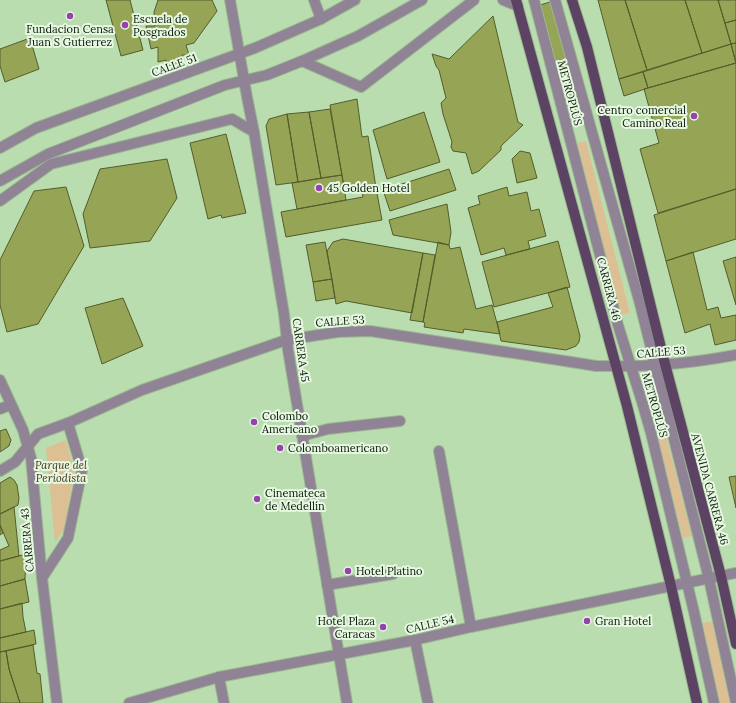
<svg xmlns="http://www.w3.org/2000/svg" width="736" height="703" font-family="Lora,serif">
	<rect width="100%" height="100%" fill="#baddaf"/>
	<path fill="#dcc094" d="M586 141 630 313 621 315 577 143Z
		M659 409 692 536 683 538 650 412Z
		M66 440 74 470 65 528 55 542 46 448Z
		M712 621 730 703H719L701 623Z"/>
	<path fill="#96a555" stroke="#535d2b" d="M106 0H130L143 50 121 56Z
		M158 0H212L217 11 194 43 186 45 189 55H182V63L167 66 166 60 158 62V47L151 49 146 26H155L154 12Z
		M598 0H625L647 70 619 79Z
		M625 0H685L702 53 647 70Z
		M685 0H720H718L731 44 702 53Z
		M718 0H736V20L725 23Z
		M553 1 585 117 569 122 537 6Z
		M493 16 518 122 523 125 501 146V150L479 171 472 174 466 153 453 151 451 147 452 142 443 114 441 103 446 98 439 70 436 66 432 54 449 59Z
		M736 20V43L731 44 725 23Z
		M30 38 39 69 5 82 0 66V49Z
		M736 43V63L731 44Z
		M731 44 736 63 648 88 643 72Z
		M736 63V189L658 213 640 149 659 143 644 89Z
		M643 72 648 88 624 96 619 79Z
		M357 99 362 137 368 136 376 188 345 193 330 105Z
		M330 109 342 175 321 178 309 112Z
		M309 112 321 178 298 182 287 114Z
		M424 112 440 162 387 179 373 130Z
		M287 114 298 182 276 185 266 126 269 119Z
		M226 134 246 213 222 218 221 215 208 219 190 143Z
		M520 151 530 153 537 178 517 183 512 159Z
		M167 159 177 198 150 241 90 248 83 214 100 169Z
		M449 169 456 190 390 211 383 190Z
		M342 175 346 200 297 209 292 183Z
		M66 187 84 246 38 324 7 332 0 305V260L34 191Z
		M507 187 509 196 527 192 531 211 539 209 546 236 528 241 530 249 506 255 504 248 481 255 468 208 480 204 478 196Z
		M376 188 382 220 286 237 281 212 363 197 362 191Z
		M736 189V239L666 261 654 215Z
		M447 204 451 232 449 245 393 235 389 220Z
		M343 239 423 253 412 313 346 301 336 304 327 251 333 242Z
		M558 241 570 287 494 307 482 262Z
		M325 242 332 279 313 282 306 245Z
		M438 242 449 245 450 249 460 247 476 309 492 305 500 334 464 329 463 333 424 327 425 323 423 322Z
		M693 252 707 310 718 307 721 318 736 315V340L715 345 710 324 685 333 666 261Z
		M423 253 435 255 423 322 410 320Z
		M736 257V305L723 261Z
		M332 279 335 298 316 301 313 282Z
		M567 287 580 336 579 342 576 346 566 350 501 341 497 322 553 307 548 293Z
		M123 298 143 346 102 364 85 308Z
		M6 429 11 440 9 446 0 452V431Z
		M736 476V508L729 477Z
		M10 477 14 480 17 485 19 498 18 505 0 514V483Z
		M14 507 19 556 0 561V550L9 546 0 525V514Z
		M0 525 3 533 0 535Z
		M26 554 25 579 0 586V561Z
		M25 579 29 602 0 609V586Z
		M22 603 23 617 26 632 0 638V609Z
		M34 630 36 644 0 652V638Z
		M33 645 37 673 40 674 43 703H20L9 669 6 651Z
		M6 651 9 669 20 703H0V652Z"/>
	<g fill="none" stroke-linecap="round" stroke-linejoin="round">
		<g stroke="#9ab991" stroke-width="12">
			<path id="service" d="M314 0 321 19
				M534 0 618 325 642 402 651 433 694 612 714 703
				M555 0 640 304 709 579 736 703
				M0 409 10 405
				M302 436 328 429 400 421
				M439 451 471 627
				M327 585 393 574
				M415 640 428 703
				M219 677 224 703"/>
		</g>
		<g stroke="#9ab991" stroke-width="12">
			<path id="pedestrian" d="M42 578 68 538 82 470 68 423"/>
		</g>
		<g stroke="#9ab991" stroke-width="12">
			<path id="minor" d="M503 0 518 6
				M302 61 361 87 474 0
				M0 148 36 128 255 48 321 19 355 0
				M0 201 51 164 232 119 254 132
				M0 471 15 462 38 434 68 423 142 390 286 340 338 332 370 331 584 364 596 366H617
				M129 703 219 677 415 640 471 627 671 586"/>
		</g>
		<g stroke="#9ab991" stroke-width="12">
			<path id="tertiary" d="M230 0 247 97 254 132 284 314 288 350 347 703
				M0 181 48 154 225 85 267 75 302 61 358 36 422 0
				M617 366C656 367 698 362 736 355
				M0 380 23 430 31 458 42 578 57 703
				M671 586 736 573"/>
		</g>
		<g stroke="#9ab991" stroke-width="12">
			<path id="primary" d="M516 0 627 406 671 586 697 703
				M572 0 587 47 665 364 721 576 736 644"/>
		</g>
		<use href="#service" stroke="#918396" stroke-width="10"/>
		<use href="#pedestrian" stroke="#918396" stroke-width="10"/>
		<use href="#minor" stroke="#918396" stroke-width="10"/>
		<use href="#tertiary" stroke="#918396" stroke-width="10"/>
		<use href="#primary" stroke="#5c4364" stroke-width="10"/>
	</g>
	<g fill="#9741af" stroke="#e6f8e1" stroke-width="1.5">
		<circle cx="70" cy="16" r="4"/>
		<circle cx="125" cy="25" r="4"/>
		<circle cx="694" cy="116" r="4"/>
		<circle cx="319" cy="188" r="4"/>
		<circle cx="254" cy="422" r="4"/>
		<circle cx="280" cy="448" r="4"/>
		<circle cx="257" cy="499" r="4"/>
		<circle cx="348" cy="571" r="4"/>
		<circle cx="587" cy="621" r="4"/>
		<circle cx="383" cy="627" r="4"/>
	</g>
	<g text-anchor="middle" stroke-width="4" stroke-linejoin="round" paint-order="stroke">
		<g font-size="11" fill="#0a1707" stroke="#e6f8e1" text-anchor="start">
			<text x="133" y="23">Escuela de<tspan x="133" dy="13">Posgrados</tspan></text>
			<text x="70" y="33" text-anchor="middle">Fundacion Censa<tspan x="70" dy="13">Juan S Gutierrez</tspan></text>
			<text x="686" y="114" text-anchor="end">Centro comercial<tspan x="686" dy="13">Camino Real</tspan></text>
			<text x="327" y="192">45 Golden Hotel</text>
			<text x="262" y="420">Colombo<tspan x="262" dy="13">Americano</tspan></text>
			<text x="288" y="452">Colomboamericano</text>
			<text x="265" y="497">Cinemateca<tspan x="265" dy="13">de Medellín</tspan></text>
			<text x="356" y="575">Hotel Platino</text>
			<text x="375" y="625" text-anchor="end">Hotel Plaza<tspan x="375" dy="13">Caracas</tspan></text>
			<text x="595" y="625">Gran Hotel</text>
		</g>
		<g font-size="11" fill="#0a1707" stroke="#e6f8e1">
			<text transform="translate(174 65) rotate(-20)" y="4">CALLE 51</text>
			<text transform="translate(570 93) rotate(75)" y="4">METROPLÚS</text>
			<text transform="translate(609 289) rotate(75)" y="4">CARRERA 46</text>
			<text transform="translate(340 321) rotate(-4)" y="4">CALLE 53</text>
			<text transform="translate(301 350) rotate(82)" y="4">CARRERA 45</text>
			<text transform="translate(661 352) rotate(-5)" y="4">CALLE 53</text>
			<text transform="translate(655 405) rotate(74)" y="4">METROPLÚS</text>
			<text transform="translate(710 489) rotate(75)" y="4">AVENIDA CARRERA 46</text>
			<text transform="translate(27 540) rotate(-95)" y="4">CARRERA 43</text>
			<text transform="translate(430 624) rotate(-13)" y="4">CALLE 54</text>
		</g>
		<g font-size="11" font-style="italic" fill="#443111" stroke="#e6f8e1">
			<text x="61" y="469">Parque del<tspan x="61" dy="13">Periodista</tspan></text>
		</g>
	</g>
</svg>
